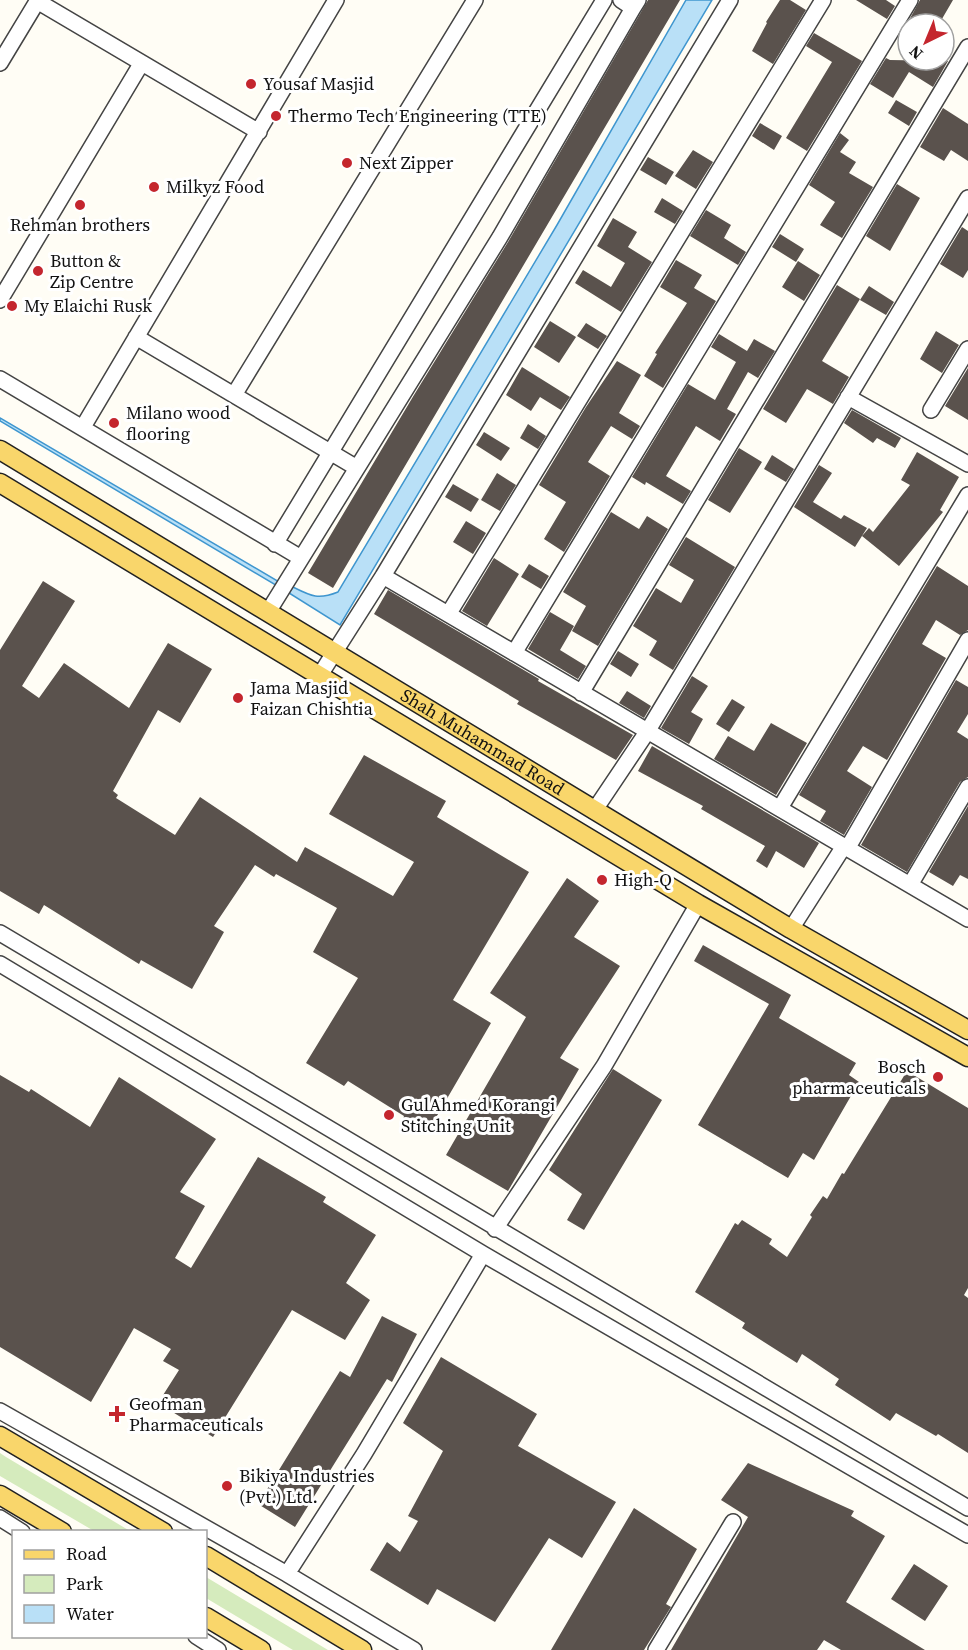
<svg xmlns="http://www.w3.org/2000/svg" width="968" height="1650" font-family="'Source Serif 4',serif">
	<rect width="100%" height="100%" fill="#fffdf5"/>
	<path fill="#d5ebbd" d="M0 1453 6 1457 130 1531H94L0 1476Z
		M206 1577 328 1650H293L206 1598Z"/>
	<path fill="#b9e0f7" stroke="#3f96cf" stroke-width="1.5" d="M686 0H712L340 625 289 593 293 587C311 596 318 600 338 592L557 225Z
		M0 418 281 583 279 587 0 421Z"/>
	<path fill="#5a524d" d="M648 0H680L333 588 308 573 414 395 508 242Z
		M780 0H790L806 10 773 64 752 51 767 23 766 22Z
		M856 0H886L895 6 887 19Z
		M920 0H953L939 24H907Z
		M814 33 862 61 807 151 786 138 832 62 806 46Z
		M886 58 890 60 948 61 933 87 909 72 893 98 870 84Z
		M896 100 917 112 909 126 888 113Z
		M943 108 968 124V161L951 150 944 161 920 147Z
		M760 123 782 136 774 150 752 136Z
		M840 133 849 140 840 152 856 162 849 173 873 187 842 238 820 225 835 202 809 185Z
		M693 150 713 162 696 189 675 176Z
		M648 157 674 172 666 185 640 170Z
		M897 184 920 198 890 251 866 236Z
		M662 198 683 211 675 224 654 212Z
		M706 210 731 225 724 238 746 252 738 265 690 236Z
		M613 218 637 232 628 247 652 262 621 312 575 283 583 270 611 287 625 263 597 246Z
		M962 227 968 231V270L963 278 940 264Z
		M780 234 804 249 796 262 772 247Z
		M676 260 702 275 694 288 716 301 663 388 644 376 657 354 655 353 687 303 660 287Z
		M798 261 820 275 804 301 782 287Z
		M837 285 860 299 822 361 849 377 833 404 807 389 786 423 763 409Z
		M869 286 894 302 886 315 860 300Z
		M550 321 576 337 559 363 534 347Z
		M586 323 607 336 598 349 577 336Z
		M936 331 959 345 942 373 920 359Z
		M719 334 747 351 754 339 775 351 758 378 748 372 727 409 736 414 720 441 696 426 666 476 691 491 683 504 646 482 645 485 632 477 688 384 715 400 736 362 711 347Z
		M617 361 641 375 619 413 640 426 632 439 611 426 588 462 610 476 564 552 544 539 566 502 539 485 586 407Z
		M522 367 570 397 561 410 540 397 531 411 506 395Z
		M968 368V420L945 406Z
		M852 410 901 438 895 448 877 438 873 443 844 423Z
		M528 424 546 436 538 449 520 438Z
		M484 432 510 448 501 461 476 445Z
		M739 448 762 462 730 513 708 500Z
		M917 452 959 477 940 510 943 512 899 566 862 536 869 528 873 532 910 485 901 480Z
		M772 455 794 469 786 482 764 469Z
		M819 465 832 473 813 502 841 519 844 515 867 528 855 547 794 507Z
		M497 473 516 485 500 511 481 500Z
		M453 484 479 499 471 512 445 497Z
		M611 512 639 529 647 516 668 529 598 646 572 631 586 606 563 592Z
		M466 521 486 533 473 554 453 542Z
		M686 537 735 567 673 670 649 655 657 641 633 626 656 588 681 603 694 580 669 565Z
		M494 558 519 574 487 626 462 611Z
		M529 564 549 576 541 589 521 577Z
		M937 566 968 586V630L960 635 936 620 922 644 946 658 887 760 863 746 847 771 872 787 844 835 820 821 826 811 799 795Z
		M43 581 75 601 22 686 39 698 64 663 129 708 168 643 212 669 180 723 158 710 113 791 118 795 116 798 175 835 200 797 297 862 305 847 393 896 414 862 329 814 364 755 446 801 437 817 529 872 453 1000 491 1023 427 1133 403 1119 404 1116 348 1081 344 1086 306 1063 358 978 313 952 337 908 276 874 274 877 255 865 214 926 224 932 192 989 141 960 139 964 44 905 39 914 0 891V650Z
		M388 590 539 679 538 681 633 735 616 760 517 704 519 701 374 614Z
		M550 612 574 626 560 650 586 666 578 679 528 649Z
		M618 651 639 664 631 677 610 664Z
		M692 676 708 686 691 712 703 719 689 744 661 728Z
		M956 680 968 687V714L957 732 968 739V777L960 782 907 872 861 845Z
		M627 691 651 706 644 718 619 703Z
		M732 699 745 707 729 732 716 724Z
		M771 723 807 743 776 795 714 759 728 736 754 751Z
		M652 746 819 843 804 868 776 851 767 868 756 861 765 846 701 809 703 806 638 771Z
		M968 806V879L960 875 953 886 929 872Z
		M567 878 599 901 574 937 620 966 560 1058 579 1069 508 1191 446 1155 526 1017 490 993Z
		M703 945 791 995 779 1018 856 1063 849 1075 859 1082 814 1160 803 1153 788 1178 698 1125 769 1004 694 961Z
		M613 1069 662 1100 584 1230 567 1220 582 1194 549 1170Z
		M907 1071 968 1108V1288L964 1295 968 1298V1453L938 1434 936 1436 896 1413 890 1421 835 1385 839 1379 802 1354 797 1363 742 1328 745 1323 695 1292 735 1223 738 1225 742 1220 772 1239 769 1244 787 1257 812 1217 810 1215 823 1196 827 1199 842 1173 844 1174Z
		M0 1075 29 1092 31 1089 90 1127 119 1077 216 1139 180 1192 205 1206 175 1258 191 1268 258 1157 326 1197 323 1202 376 1235 346 1283 370 1300 345 1340 292 1310 213 1437 158 1403 179 1370 163 1361 171 1349 134 1328 91 1402 0 1347Z
		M382 1316 417 1334 392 1382 387 1379 295 1527 258 1504 340 1371 350 1377Z
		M441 1357 537 1414 518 1446 616 1502 582 1558 549 1538 495 1622 437 1589 428 1605 370 1570 387 1542 400 1552 418 1521 408 1516 443 1451 403 1423Z
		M748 1463 854 1511 851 1516 885 1536 846 1602 925 1650H841L824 1640 817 1650H671L748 1517 721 1500Z
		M634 1508 697 1549 666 1604 671 1607 644 1650H551Z
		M914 1564 948 1586 925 1621 891 1599Z"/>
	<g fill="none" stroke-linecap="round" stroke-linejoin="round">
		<g stroke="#444" stroke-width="18">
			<path id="minor" d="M621 0 633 8 638 0
				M37 1 259 132
				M0 63 38 0
				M0 300 141 64
				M136 337 357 468
				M0 379 301 558
				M234 395 475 0
				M848 397 968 464
				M931 410 968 349
				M83 427 336 0
				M275 544 604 0
				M383 576 968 919
				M268 612 500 237 633 8
				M449 613 823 0
				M514 653 910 0
				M320 675 383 576 730 0
				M581 693 968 47
				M780 808 968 495
				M594 811 647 732 968 198
				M847 849 968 640
				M910 885 968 787
				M791 929 844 846
				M0 933 968 1508
				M0 964 483 1254 968 1535
				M495 1229 604 1066 698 904
				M0 1411 287 1574 414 1650
				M0 1518 22 1532
				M287 1574 364 1454 483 1254
				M196 1636 218 1650
				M656 1650 733 1522"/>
		</g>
		<g stroke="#222" stroke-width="21">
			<g id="major">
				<path id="s1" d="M0 450 791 929 968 1030"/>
				<path d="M0 483 698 904 968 1057"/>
				<path d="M0 1436 163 1532"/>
				<path d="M0 1495 62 1532"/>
				<path d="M206 1556 362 1650"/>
				<path d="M206 1617 261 1650"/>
			</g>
		</g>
		<use href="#minor" stroke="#fff" stroke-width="15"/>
		<use href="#major" stroke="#f9d66b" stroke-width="18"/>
	</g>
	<g fill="#c4262e" stroke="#fff" stroke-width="2">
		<circle cx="251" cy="84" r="6"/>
		<circle cx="276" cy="116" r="6"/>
		<circle cx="347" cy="163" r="6"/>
		<circle cx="154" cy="187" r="6"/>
		<circle cx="80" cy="205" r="6"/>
		<circle cx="38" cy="271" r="6"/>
		<circle cx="12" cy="306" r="6"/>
		<circle cx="114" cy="423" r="6"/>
		<circle cx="238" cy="698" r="6"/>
		<circle cx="602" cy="880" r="6"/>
		<circle cx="938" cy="1077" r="6"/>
		<circle cx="389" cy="1115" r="6"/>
		<path d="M114 1405h6v6h6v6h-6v6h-6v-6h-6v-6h6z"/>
		<circle cx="227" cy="1486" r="6"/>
	</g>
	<g text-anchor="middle" stroke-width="6" stroke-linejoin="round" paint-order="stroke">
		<g font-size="18" fill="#111" stroke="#fff" text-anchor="start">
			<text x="263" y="90">Yousaf Masjid</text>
			<text x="288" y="122">Thermo Tech Engineering (TTE)</text>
			<text x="359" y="169">Next Zipper</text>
			<text x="166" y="193">Milkyz Food</text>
			<text x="80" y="231" text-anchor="middle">Rehman brothers</text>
			<text x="50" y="267">Button &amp;<tspan x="50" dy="21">Zip Centre</tspan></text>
			<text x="24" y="312">My Elaichi Rusk</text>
			<text x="126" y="419">Milano wood<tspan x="126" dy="21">flooring</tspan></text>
			<text x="250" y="694">Jama Masjid<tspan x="250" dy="21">Faizan Chishtia</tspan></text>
			<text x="614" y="886">High-Q</text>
			<text x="926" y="1073" text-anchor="end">Bosch<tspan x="926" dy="21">pharmaceuticals</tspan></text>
			<text x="401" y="1111">GulAhmed Korangi<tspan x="401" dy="21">Stitching Unit</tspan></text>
			<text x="129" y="1410">Geofman<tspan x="129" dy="21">Pharmaceuticals</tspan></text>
			<text x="239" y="1482">Bikiya Industries<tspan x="239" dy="21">(Pvt.) Ltd.</tspan></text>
		</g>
		<g font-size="18" fill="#111" stroke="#fff">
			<text dy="6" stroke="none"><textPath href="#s1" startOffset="564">Shah Muhammad Road</textPath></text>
		</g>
	</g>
	<rect x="12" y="1530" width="195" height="108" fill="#ffffff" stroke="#a0a0a0" stroke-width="1.5"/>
	<rect x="24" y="1550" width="30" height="9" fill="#f9d66b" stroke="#a0a0a0" stroke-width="1.5"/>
	<text x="66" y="1560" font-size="18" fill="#111111">Road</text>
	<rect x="24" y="1575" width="30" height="18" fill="#d5ebbd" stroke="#a0a0a0" stroke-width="1.5"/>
	<text x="66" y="1590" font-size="18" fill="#111111">Park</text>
	<rect x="24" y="1605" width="30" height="18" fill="#b9e0f7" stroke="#a0a0a0" stroke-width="1.5"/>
	<text x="66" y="1620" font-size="18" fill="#111111">Water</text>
	<g transform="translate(926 42) rotate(223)"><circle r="28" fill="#ffffff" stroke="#a0a0a0" stroke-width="1.5"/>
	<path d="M0-4.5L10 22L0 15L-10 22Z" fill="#c4262e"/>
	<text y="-9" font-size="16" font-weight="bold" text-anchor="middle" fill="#111111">N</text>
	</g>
</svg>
